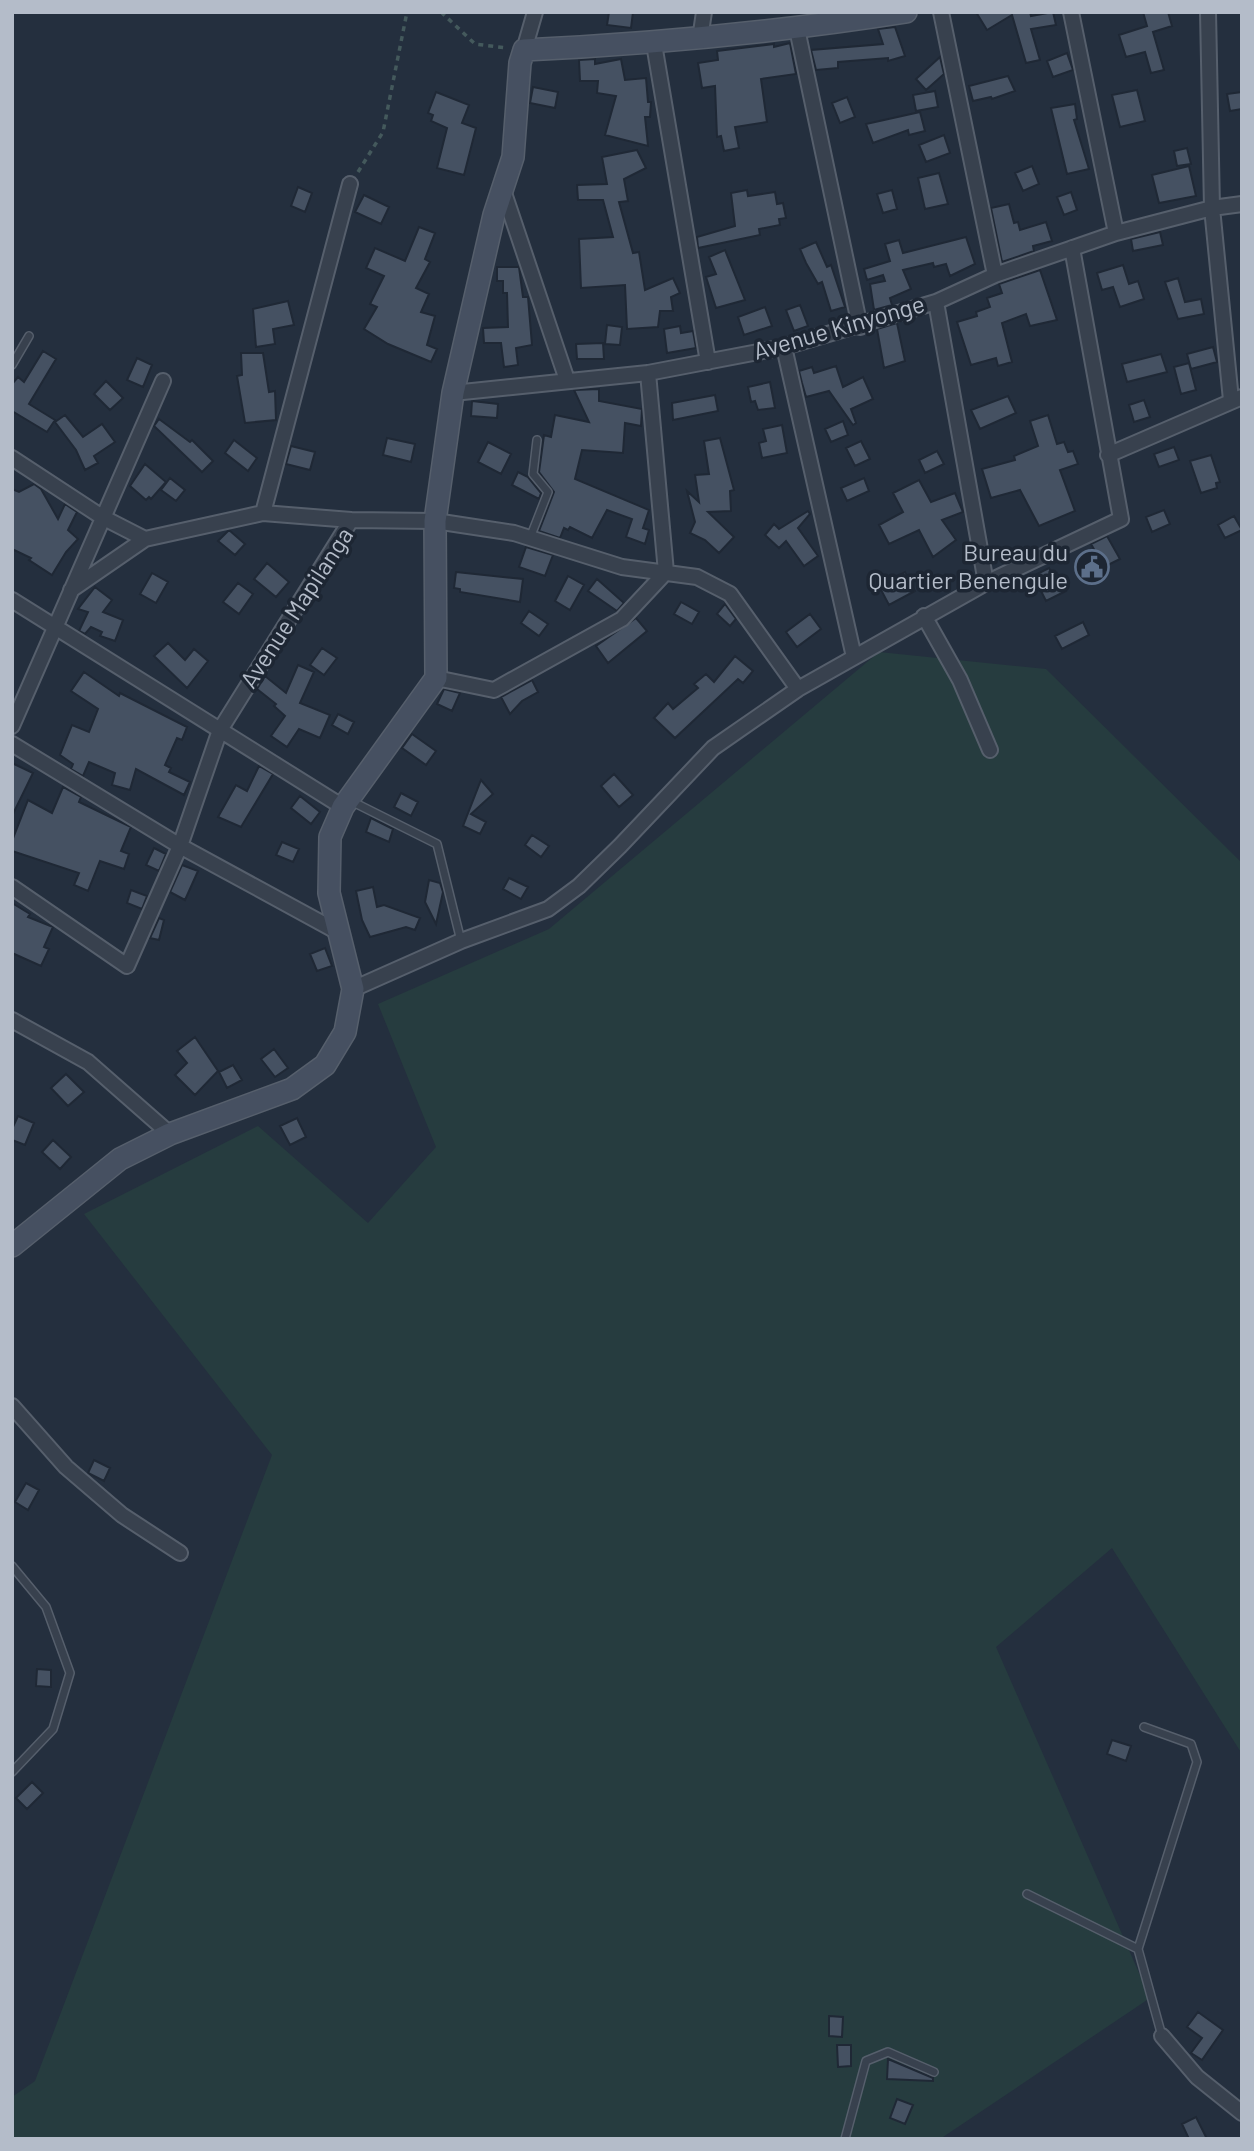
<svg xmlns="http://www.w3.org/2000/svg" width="1254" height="2151" font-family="Barlow,sans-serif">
	<rect width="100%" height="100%" fill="#242f3e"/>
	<path fill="#263c3f" d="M879 652 1046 669 1242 863V1754L1112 1548 996 1647 1150 1998 940 2139H12V2097L35 2081 272 1455 84 1214 258 1126 368 1223 436 1147 378 1004 549 929Z"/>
	<path fill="#455162" stroke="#1f2835" stroke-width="2" d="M609 12H633L631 28 607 25Z
		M976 12H1030L1031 16 1053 12 1056 25 1031 29 1040 60 1026 63 1012 15 987 30Z
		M1143 12H1168L1172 26 1153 32 1164 70 1151 73 1145 52 1126 57 1119 35 1147 26Z
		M895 27 905 56 888 61V58L838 62V68L816 70 811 50 883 44 878 29Z
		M790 43 796 74 761 79 767 122 735 127 739 148 724 151 721 136 717 137 715 86 702 88 698 63 718 60 717 51 774 44V47Z
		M1067 53 1073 70 1053 77 1047 61Z
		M940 57 944 74 926 90 916 79Z
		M595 59V64L621 59 625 80 646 78 648 102H651L650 117H645L648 146 605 135 616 96 597 93 598 81H580L579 60Z
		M1008 76 1015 91 992 99 991 97 973 101 969 86Z
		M533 87 558 92 555 108 530 103Z
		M1137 90 1145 121 1120 127 1112 95Z
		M935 91 938 107 916 111 913 95Z
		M436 92 469 105 462 123 476 128 464 175 437 168 447 128 431 121 433 115 428 113Z
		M1242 92V109L1230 111 1227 94Z
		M847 97 855 117 840 123 832 103Z
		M1075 104 1077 119 1074 120 1089 169 1067 174 1051 108Z
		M920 112 925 131 909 135 908 130 873 143 866 124Z
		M944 135 950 153 926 162 919 145Z
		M1187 148 1191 164 1177 166 1174 151Z
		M637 150 646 168 624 179 628 201 619 202 633 253 639 252 645 290 673 278 680 293 671 297 673 311H660L658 327 627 329 625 285 581 288 579 239 613 237 603 200H578L577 185 607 184 602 157Z
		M1032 166 1039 184 1023 191 1015 173Z
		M1189 166 1196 196 1159 203 1152 175Z
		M939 173 948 204 925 209 918 178Z
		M298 187 312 193 305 212 291 206Z
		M747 190 748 196 775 192 777 204 783 203 786 218 779 219 780 225 759 229 760 235 698 248 697 237 735 226 731 193Z
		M892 190 897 209 883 213 877 194Z
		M1071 192 1077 210 1064 215 1057 197Z
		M364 195 389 207 381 224 355 212Z
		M1009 204 1014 223 1018 222 1020 230 1046 222 1052 241 1033 246 1034 251 1002 262 991 208Z
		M419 227 435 233 425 259 430 262 416 288 429 294 421 312 435 316 427 345 437 349 431 362 388 344 364 329 377 307 370 304 384 276 366 268 375 248 405 261Z
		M1160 232 1163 245 1133 251 1131 239Z
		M966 237 975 264 950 276 946 264 934 267 933 263 903 270 911 289 890 298 892 305 874 310 870 284 885 281 883 275 867 280 864 269 890 261 885 244 899 240 903 253Z
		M816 242 827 267 831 265 845 307 831 311 822 282 818 284 806 263 800 249Z
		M725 250 745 300 716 308 706 277 716 274 709 257Z
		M1123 265 1129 284 1138 281 1144 299 1120 307 1113 287 1102 290 1097 273Z
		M497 267H519L523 297H528L532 345 516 348 518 365 504 367 501 343H484L483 328 508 327 507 293H503V281H497Z
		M1040 270 1057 320 1030 326 1026 314 1002 323 1012 362 998 366 996 358 971 365 957 322 977 316 976 312 990 307 987 298 1002 293 999 284Z
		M1178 278 1185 302 1201 299 1204 314 1178 319 1165 282Z
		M288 301 294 325 273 329 275 344 256 347 253 309Z
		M800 305 808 326 794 331 786 310Z
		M765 307 772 326 744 335 738 317Z
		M897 323 905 361 884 368 877 329Z
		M607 325 622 327 620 345 605 344Z
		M680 326 681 333 693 331 696 348 667 353 664 329Z
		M603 343 604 359H577L576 344Z
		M1213 347 1217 362 1191 369 1187 354Z
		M43 351 56 359 29 404 55 420 47 432 12 411V384L18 377 24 382Z
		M241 353H263L269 392 275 391 276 420 245 423 237 376 242 375Z
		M1161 354 1167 372 1127 382 1122 364Z
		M137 358 152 365 143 387 127 380Z
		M1189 363 1196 390 1181 394 1174 367Z
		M836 366 843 387 863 377 873 399 851 409 856 423 853 425 829 391 806 397 802 383 799 371 812 367 814 373Z
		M106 381 123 398 110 410 94 394Z
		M770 382 775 408 758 410 755 401 751 402 748 387Z
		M599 389V401L642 409 641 426 625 423 623 453 582 450 575 479 649 510 643 528 649 530 645 544 626 537 632 519 607 510 592 538 570 527 568 530 564 528 560 538 539 531 554 492 539 472 544 435 551 437 555 415 589 422 574 390Z
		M715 395 718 411 673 420 672 403Z
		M1008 396 1016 413 980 429 971 410Z
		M1144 400 1150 417 1134 422 1129 405Z
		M472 401 498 404 497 418 471 416Z
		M65 415 83 437 102 424 115 442 94 456 98 463 85 470 76 450 55 422Z
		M1048 415 1057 444 1064 442 1068 452 1073 451 1078 464 1060 470 1075 511 1039 526 1020 490 991 498 982 469 1015 460 1014 456 1038 446 1030 421Z
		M159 419 190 442 192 440 213 461 202 472 154 426Z
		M843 421 848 435 831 442 825 429Z
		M782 425 787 453 762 458 759 443 766 441 763 429Z
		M387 438 415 444 411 462 383 455Z
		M720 438 734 490 730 491 731 511 708 512 734 537 719 553 705 540 690 533 695 522 687 491 699 502 695 475 709 474 704 441Z
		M234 440 257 458 248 471 225 453Z
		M861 441 870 459 855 466 846 448Z
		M488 442 511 454 501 474 478 462Z
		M291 446 315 452 310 470 286 464Z
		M1174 447 1179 460 1159 467 1154 454Z
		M937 451 944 464 925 473 919 460Z
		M1211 455 1220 482 1216 483 1217 488 1201 493 1190 461Z
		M145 464 166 482 151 499 149 497 146 500 130 486Z
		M518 472 528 477 541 493 539 499 512 485Z
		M170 478 185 490 176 501 161 490Z
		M864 478 869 491 847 501 841 488Z
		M919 480 931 502 955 493 963 512 942 520 956 540 933 557 919 530 889 544 879 525 903 512 893 493Z
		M34 484 41 489 58 519 65 504 77 512 68 530 78 539 66 552 52 575 29 560 31 558 12 549V489L19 492Z
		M1164 510 1170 524 1152 532 1146 517Z
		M808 511 810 514 798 528 818 556 804 566 786 541 779 548 765 535 774 524 779 529Z
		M1234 516 1242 530 1225 538 1218 525Z
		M229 530 245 544 235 555 218 541Z
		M1107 536 1120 559 1104 567 1091 544Z
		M526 547 553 555 545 576 519 567Z
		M267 563 289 582 276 597 254 579Z
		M1049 568 1053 575 1057 573 1066 591 1046 601 1037 583 1041 581 1037 574Z
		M456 572 523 579 520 602 460 592V589L454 588Z
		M905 572 915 591 889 605 879 586Z
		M152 573 168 582 156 603 140 594Z
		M568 576 584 585 570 610 555 601Z
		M597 579 624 603 617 611 588 591Z
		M238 583 253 594 239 614 223 602Z
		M95 587 112 600 103 612 123 620 115 641 100 636 102 632 91 627 85 634 79 631 88 612 78 609Z
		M681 602 699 612 692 624 674 614Z
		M725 604 736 619 730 626 717 614Z
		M529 611 548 624 539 636 521 623Z
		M810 614 821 629 797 647 786 632Z
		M636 618 647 631 608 663 596 646Z
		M1083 622 1089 635 1062 649 1055 636Z
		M168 643 185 660 194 649 208 661 187 688 154 656Z
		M322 648 337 658 324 675 310 665Z
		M735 656 753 671 743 683 738 679 675 738 654 718 668 703 673 709 698 688 694 684 706 674 714 682Z
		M298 665 314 672 300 703 330 715 320 738 299 729 287 747 271 736 285 716 274 706 276 704 257 689 265 676 286 693Z
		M84 672 119 696 120 693 187 727 182 740 177 738 165 765 171 768 169 772 190 782 184 795 136 769 130 790 112 785 115 773 89 762 83 776 71 769 73 764 60 755 72 725 89 732 98 709 71 691Z
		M532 680 538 692 522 701 510 714 501 697Z
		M444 689 460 693 452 711 437 704Z
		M338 714 354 722 348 734 332 725Z
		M412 734 436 751 426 765 402 748Z
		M12 763 33 773 12 816Z
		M259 766 273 774 241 827 218 817 236 785 247 791Z
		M614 774 633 795 619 807 601 786Z
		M481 780 493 794 471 814 486 822 480 834 463 826Z
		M63 787 81 797 79 802 131 827 121 851 129 854 124 869 100 861 88 891 74 885 79 873 12 851V841L28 800 52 813Z
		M401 793 418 802 411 816 394 807Z
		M300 796 320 812 311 824 291 808Z
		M371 818 393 829 389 842 366 832Z
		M532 835 549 846 541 857 525 845Z
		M282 842 299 849 293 862 276 855Z
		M154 848 166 854 159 871 146 865Z
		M182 865 198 871 185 900 170 892Z
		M509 878 528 887 521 899 503 889Z
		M429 880 440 883 443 892 436 924 425 902Z
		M373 887 377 907 384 905 420 918 415 930 406 927 370 937 362 920 356 891Z
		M131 890 147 896 142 909 127 903Z
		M12 903 30 914 28 917 53 927 44 947 49 949 41 966 12 953Z
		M159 918 164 920 159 940 150 938Z
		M325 948 332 966 317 971 310 954Z
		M195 1037 218 1071 195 1095 175 1075 187 1063 177 1051Z
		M274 1049 288 1068 275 1077 261 1059Z
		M233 1065 242 1080 227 1088 219 1072Z
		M66 1074 84 1092 68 1106 51 1088Z
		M18 1116 34 1123 25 1145 12 1140V1129Z
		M297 1118 306 1137 290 1145 280 1126Z
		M53 1140 71 1157 60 1169 42 1152Z
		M94 1460 110 1468 104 1481 88 1473Z
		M26 1483 39 1490 28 1510 15 1502Z
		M37 1669 51 1670V1687L36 1686Z
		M1112 1740 1131 1746 1126 1761 1107 1754Z
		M32 1782 43 1793 27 1809 16 1798Z
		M1198 2012 1223 2030 1202 2060 1191 2053 1202 2038 1187 2027Z
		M829 2016 843 2017 842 2037 829 2036Z
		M837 2045H851V2066L838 2067Z
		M888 2059 933 2078V2081L887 2079Z
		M897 2099 913 2105 905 2124 890 2118Z
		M1196 2117 1207 2139H1189L1182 2124Z"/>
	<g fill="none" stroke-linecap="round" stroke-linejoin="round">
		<g stroke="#565f6c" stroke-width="10">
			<path id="lane" d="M12 365 29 336
				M530 538 548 492 533 474 537 440
				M349 800 437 844 461 941
				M12 1566 46 1607 70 1673 53 1729 12 1772
				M1027 1894 1138 1949 1162 2036
				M1138 1949 1197 1762 1191 1744 1144 1727
				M845 2139 866 2061 888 2052 934 2072"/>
		</g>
		<g stroke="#565f6c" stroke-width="18">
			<path id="street" d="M941 12 995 275
				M1071 12 1116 233
				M1208 12 1212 208 1231 400
				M797 29 860 327
				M700 39 704 12
				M654 44 708 362
				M524 50 535 12
				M503 190 567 380
				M936 302 986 583
				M784 347 854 657
				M453 393 648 373 784 347 936 302 995 275 1116 233 1212 208 1242 204
				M1108 455 1242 397
				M12 458 102 517 145 539
				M263 513 350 184
				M71 590 145 539 263 513 351 520
				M12 600 343 807
				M924 616 960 680 990 750
				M436 678 494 690 622 619 666 572 648 373
				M12 726 163 381
				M12 744 180 846 338 932
				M12 887 127 966 180 846 220 730 351 520 435 521 514 533 622 567 697 577 730 594 798 689
				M353 989 461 941 548 909 579 886 620 846 713 748 798 689 986 583 1121 519 1072 248
				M12 1020 88 1062 170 1134
				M12 1406 66 1467 122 1515 180 1553
				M1162 2036 1197 2077 1242 2113"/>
		</g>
		<g stroke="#565f6c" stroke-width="24">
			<path id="secondary" d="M12 1246 120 1159 170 1134 292 1089 325 1065 345 1032 353 989 329 893 330 837 343 807 436 678 435 521 453 393 494 215 513 157 520 63 524 50C653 44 779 32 906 12"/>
		</g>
		<path stroke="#44595c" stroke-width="3.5" stroke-dasharray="5 5" stroke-linecap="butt" d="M441 12 475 44 507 48
			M358 172 383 132 407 12"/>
		<use href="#lane" stroke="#38414e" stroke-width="7"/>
		<use href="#street" stroke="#38414e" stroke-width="14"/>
		<use href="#secondary" stroke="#465061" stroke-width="21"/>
	</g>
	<defs>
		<g id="civic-ring" transform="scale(1.75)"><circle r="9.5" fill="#1d2633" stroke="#5c6f8a" stroke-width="1.5"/><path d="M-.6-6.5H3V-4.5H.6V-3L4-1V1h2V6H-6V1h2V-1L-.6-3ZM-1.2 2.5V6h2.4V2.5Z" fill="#5c6f8a"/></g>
	</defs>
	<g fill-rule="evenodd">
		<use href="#civic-ring" x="1092" y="567"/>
	</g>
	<g text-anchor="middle" stroke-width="7" stroke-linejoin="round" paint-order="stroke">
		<g font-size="24" fill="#b4bcc9" stroke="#1d2633">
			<text transform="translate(839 328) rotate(-16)" y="8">Avenue Kinyonge</text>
			<text transform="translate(297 608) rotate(-57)" y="8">Avenue Mapilanga</text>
		</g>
		<g font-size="24" fill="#b4bcc9" stroke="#1d2633" text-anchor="end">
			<text x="1068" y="561">Bureau du<tspan x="1068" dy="28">Quartier Benengule</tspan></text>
		</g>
	</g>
	<rect width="1254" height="2151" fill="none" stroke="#b4bcc9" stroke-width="28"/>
</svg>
